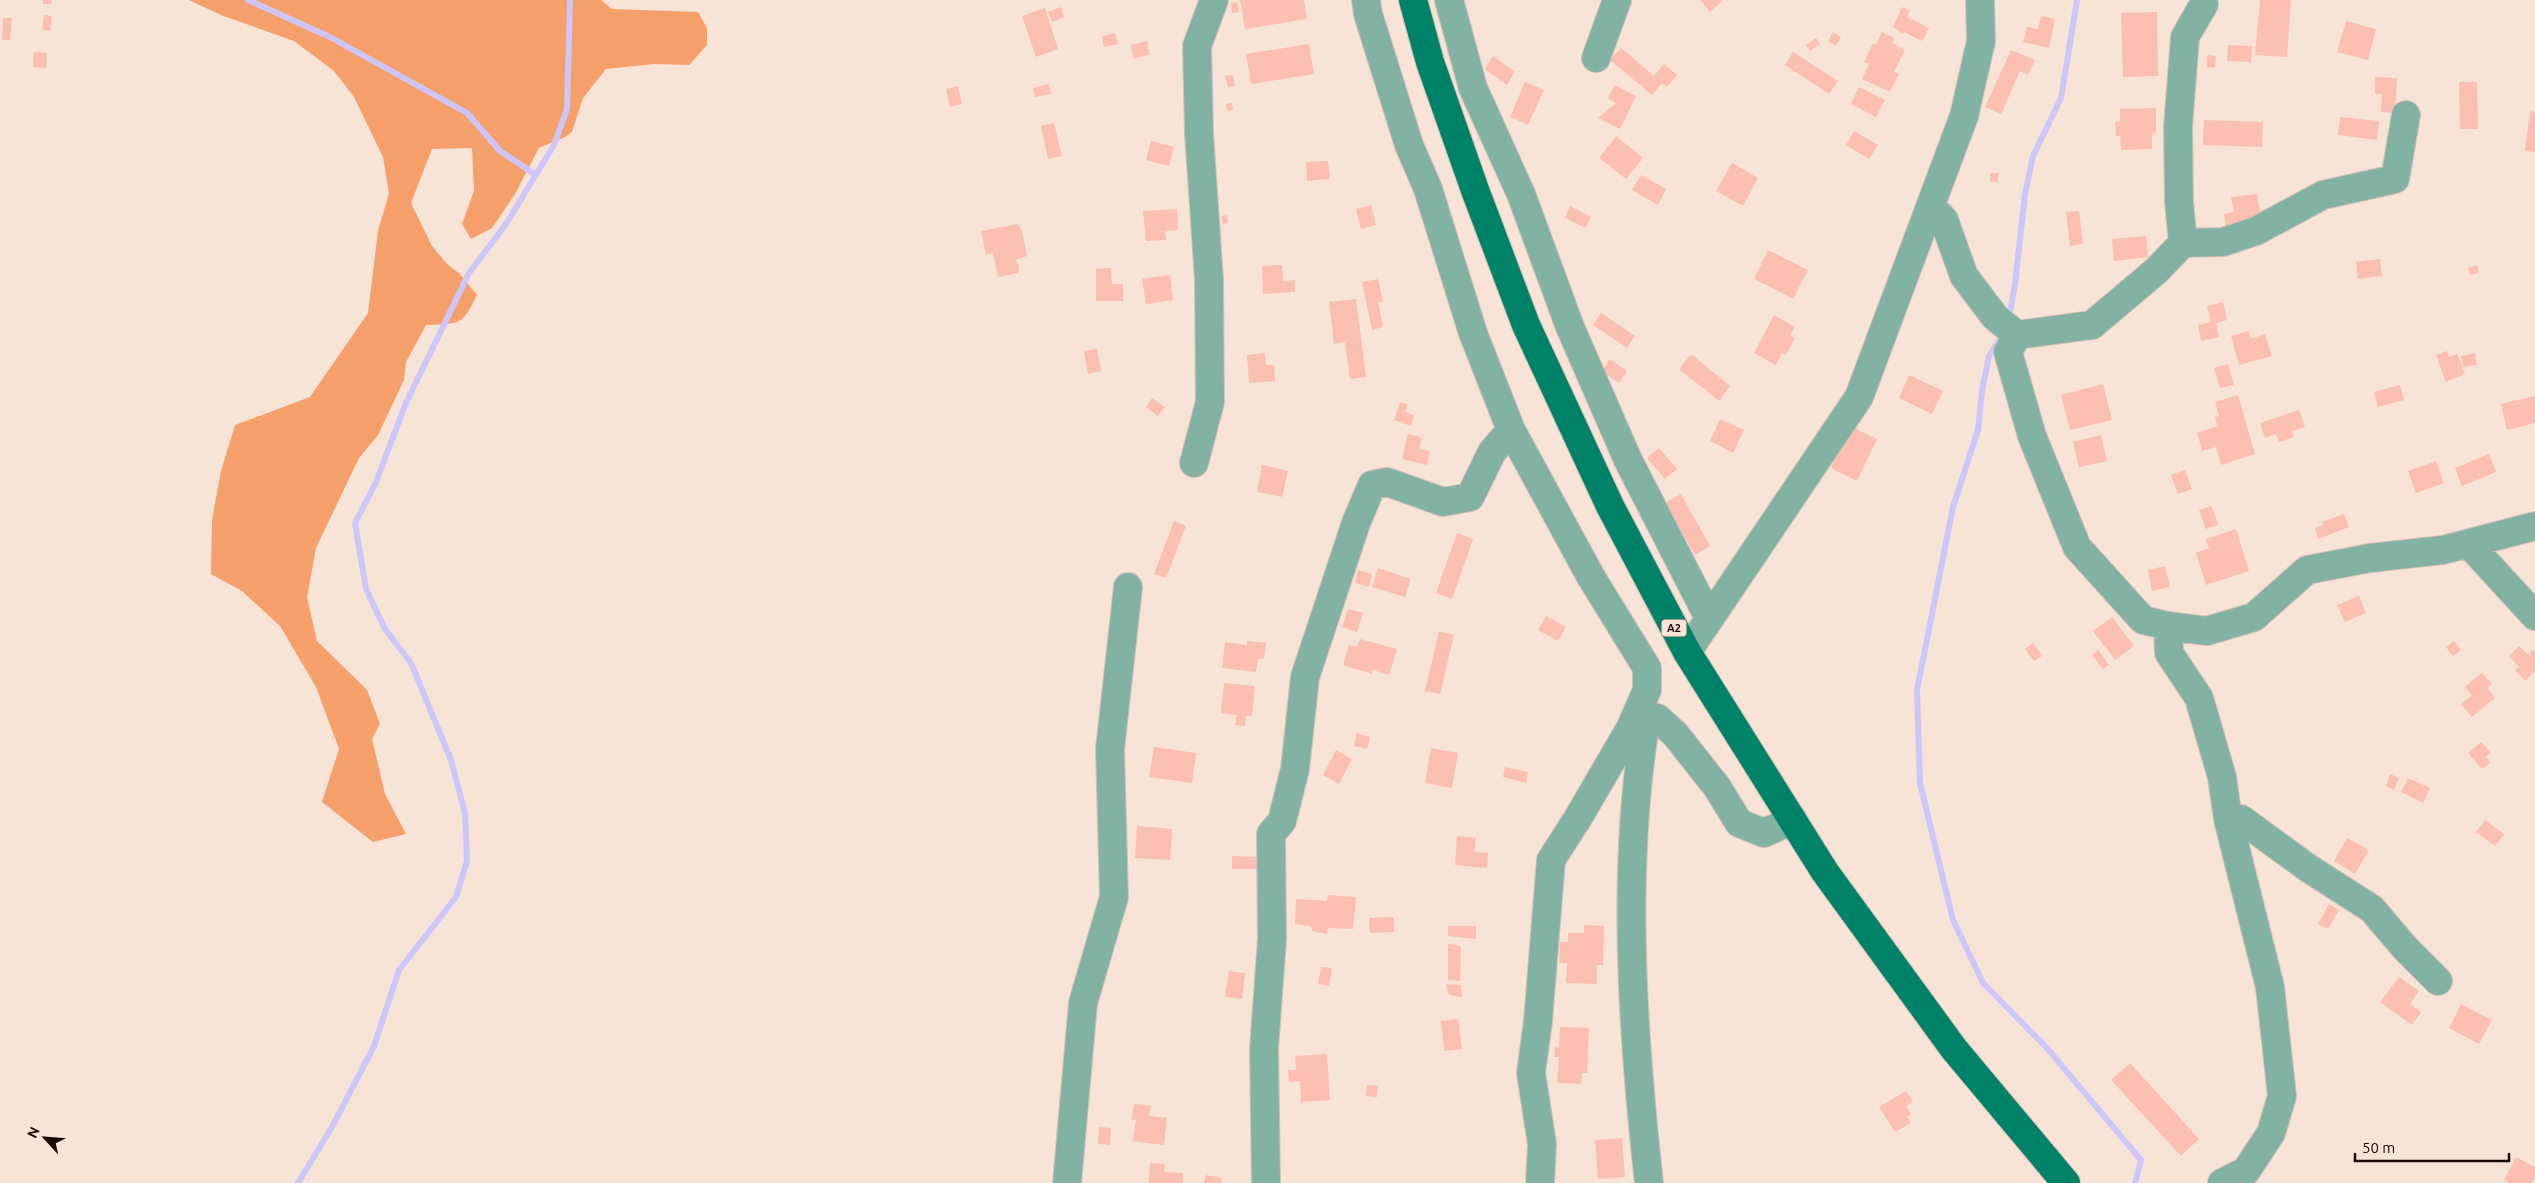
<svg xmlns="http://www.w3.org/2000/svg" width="2535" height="1183" font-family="Ubuntu,sans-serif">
	<rect width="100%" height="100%" fill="#f8e3d7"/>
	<path fill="#f59f6a" d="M189 0H601L612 9 698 12 707 28V45L689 65 654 64 606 69 583 98 572 132 565 137 539 148 515 194 492 228 471 239 462 224 474 191 472 148 432 149 411 203 432 246 447 264 460 274 477 295C461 327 461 323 426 325L406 362 404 380 378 435 359 458 316 548 307 597 317 641 367 690 380 724 372 739 385 794 406 834 373 842 322 802 339 749 316 687 280 626 242 591 211 574 212 520 221 471 235 425 310 397 368 313 378 231 389 193 383 157 354 97 334 71 294 41 221 15Z"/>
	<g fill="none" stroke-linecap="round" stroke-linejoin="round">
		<path stroke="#cec6fb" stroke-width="6" d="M248 0 330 37 467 113 500 151 536 175
			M2009 319 2015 284 2025 194 2033 156 2061 98 2077 0
			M2001 337 1989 356 1982 391 1978 430 1953 507 1917 690 1920 783 1953 920 1983 983 2046 1047 2141 1160 2135 1183
			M298 1183 332 1127 374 1046 399 970 456 897 467 861 465 813 451 760 411 663 385 629 366 589 355 523 376 482 406 403 469 273 506 224 554 145 567 109 570 0"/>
	</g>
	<path fill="#fabeb2" d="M43 0H52L51 4H43Z
		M1240 0H1304L1307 19 1245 29Z
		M1700 0H1723L1710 12Z
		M2260 0H2291L2287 57 2255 55Z
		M1237 2 1239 12 1232 13 1231 3Z
		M1061 7 1064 17 1052 22 1048 12Z
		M1902 7 1910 11 1907 17 1929 28 1922 41 1904 32 1903 34 1893 27Z
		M1045 8 1058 49 1036 57 1022 16Z
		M2157 12 2158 76 2123 77 2121 13Z
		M44 15 52 16 50 31 42 30Z
		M2041 16 2055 19 2049 48 2023 42 2027 27 2038 29Z
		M3 18H12L10 40H2Z
		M2346 21 2376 29 2368 60 2337 52Z
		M1833 32 1841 37 1836 46 1828 41Z
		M1882 32 1894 38 1892 43 1905 50 1894 72 1899 74 1890 92 1862 79 1869 64 1864 62 1873 43 1876 45Z
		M1115 33 1118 44 1104 47 1102 36Z
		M1816 38 1820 44 1810 51 1806 45Z
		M1147 41 1150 54 1134 59 1131 45Z
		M1309 44 1314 74 1251 84 1246 54Z
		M2228 45 2252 46 2251 62 2227 61Z
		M1621 48 1654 76 1664 64 1677 75 1667 87 1662 83 1652 95 1610 60Z
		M2011 50 2035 60 2028 75 2020 71 2001 114 1985 107Z
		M34 52 47 53 46 68 33 67Z
		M1793 52 1838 81 1829 94 1785 65Z
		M2207 55 2216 56 2215 68 2207 67Z
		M1493 56 1515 72 1507 85 1485 69Z
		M1233 75 1235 86 1228 87 1225 76Z
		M2375 77 2397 78 2395 113 2381 112 2382 94H2375Z
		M1525 82 1544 90 1528 125 1510 117Z
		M2459 82H2477L2478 129H2460Z
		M1049 84 1051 94 1035 97 1033 88Z
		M1615 85 1636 96 1620 129 1598 118 1616 103 1608 98Z
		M958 86 962 104 950 107 946 89Z
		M1859 87 1885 100 1876 117 1851 104Z
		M1232 103 1233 110 1227 111 1226 104Z
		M2156 108V133L2152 134V149L2121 150 2120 136H2116L2115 122H2120V109Z
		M2530 111 2535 112V152L2525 151Z
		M2340 117 2379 121 2377 140 2338 135Z
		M2204 120 2263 122 2262 147 2203 145Z
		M1054 123 1062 156 1048 159 1041 126Z
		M1854 131 1878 145 1869 159 1846 145Z
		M1616 136 1643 158 1626 179 1599 158Z
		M1151 141 1174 147 1169 166 1146 160Z
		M1328 161 1330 179 1307 181 1306 162Z
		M1732 163 1758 178 1743 206 1716 191Z
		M1990 173H1998V182L1990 181Z
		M1641 175 1666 189 1658 205 1632 190Z
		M2257 194 2261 222 2226 227 2224 214 2234 212 2231 197Z
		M1371 205 1376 225 1361 229 1356 209Z
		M1570 206 1591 217 1585 228 1565 218Z
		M1177 209 1178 230 1165 231 1166 240 1146 241 1143 211Z
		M2079 211 2083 244 2070 246 2066 212Z
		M1227 215 1228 223 1223 224 1222 216Z
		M1018 224 1022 231 1027 256 1015 260 1019 265 1018 273 998 277 993 253 986 255 981 231Z
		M2146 236 2148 257 2114 261 2112 239Z
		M1768 250 1808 270 1793 299 1754 279Z
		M2380 259 2382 276 2358 279 2356 262Z
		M1282 265 1283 281 1295 280V292L1263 294 1262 266Z
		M2477 265 2479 273 2470 275 2468 268Z
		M1111 268 1112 284H1123V301H1096V269Z
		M1170 275 1173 300 1146 304 1142 279Z
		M1378 279 1383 302H1378L1383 327 1372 330 1362 282Z
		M1356 299 1366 377 1350 379 1345 342 1334 344 1329 302Z
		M2223 302 2227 320 2216 323 2219 337 2201 341 2198 325 2211 322 2207 306Z
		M1601 313 1635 336 1627 348 1593 325Z
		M1774 315 1795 327 1790 335 1795 338 1786 355 1782 353 1776 365 1754 353Z
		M2249 331 2251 339 2265 334 2272 356 2239 365 2231 336Z
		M1097 349 1101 371 1088 374 1084 351Z
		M2447 351 2449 357 2457 354 2465 374 2446 382 2436 355Z
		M1265 353 1266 365H1274L1275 381 1249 383 1247 355Z
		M2475 353 2477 365 2463 367 2461 356Z
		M1691 354 1730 386 1719 401 1679 369Z
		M1610 359 1627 371 1619 383 1602 371Z
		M2228 364 2234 385 2220 388 2214 368Z
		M1909 375 1943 391 1932 414 1899 398Z
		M2103 384 2112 420 2070 430 2061 395Z
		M2400 385 2404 400 2378 407 2374 392Z
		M2238 395 2255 454 2221 465 2216 447 2202 451 2197 433 2217 426 2215 417 2219 416 2215 402Z
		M2535 396V423L2507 430 2501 404Z
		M1152 398 1165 407 1158 416 1146 407Z
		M1400 402 1408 404 1405 412 1414 415 1411 426 1394 420Z
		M2299 410 2305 427 2292 431 2294 437 2279 442 2276 434 2265 438 2260 423Z
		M1720 419 1744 430 1733 453 1710 441Z
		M1850 426 1877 439 1857 481 1831 468Z
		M1408 434 1422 437 1419 449 1430 451 1427 465 1402 459Z
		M2101 435 2107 461 2079 467 2073 442Z
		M1659 448 1677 469 1665 479 1647 458Z
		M2489 454 2496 472 2462 486 2455 468Z
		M2436 461 2444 483 2416 493 2408 471Z
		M1262 465 1288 471 1282 497 1257 492Z
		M2185 470 2192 489 2178 494 2171 475Z
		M1681 494 1710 546 1695 555 1665 503Z
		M2212 506 2218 525 2206 529 2199 510Z
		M2344 514 2349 527 2318 539 2315 528 2323 525 2322 522Z
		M1174 521 1186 526 1166 578 1154 574Z
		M2236 529 2249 571 2206 585 2196 553 2209 548 2206 539Z
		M1457 533 1473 539 1452 599 1436 593Z
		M2165 566 2170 587 2152 591 2148 570Z
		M1378 568 1411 579 1405 597 1372 587Z
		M1358 570 1372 574 1369 587 1355 583Z
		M2359 596 2366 613 2345 622 2337 605Z
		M1348 609 1363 613 1357 632 1342 627Z
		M1546 616 1566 627 1558 641 1538 630Z
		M2112 617 2134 646 2115 660 2093 631Z
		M1439 631 1454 635 1440 694 1425 691Z
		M1360 639 1397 649 1389 675 1373 670 1372 674 1343 665 1349 645 1357 647Z
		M1247 641 1266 643 1264 659 1258 658 1256 672 1222 668 1225 642 1247 645Z
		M2454 641 2461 650 2453 656 2446 647Z
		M2033 643 2042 656 2034 661 2025 649Z
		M2519 646 2528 655 2533 650 2535 652V671L2525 681 2515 670 2519 667 2509 656Z
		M2098 650 2109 665 2103 669 2092 655Z
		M2482 673 2492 684 2487 688 2495 698 2472 717 2461 704 2472 695 2465 687Z
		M1224 683 1255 686 1252 716H1246L1245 726 1235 725 1237 715 1221 713Z
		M1357 733 1370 737 1367 749 1354 746Z
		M2481 742 2491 753 2486 757 2491 762 2482 769 2468 753Z
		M1154 747 1196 753 1192 783 1149 777Z
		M1431 748 1458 753 1452 788 1425 783Z
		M1336 750 1352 759 1339 784 1323 775Z
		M1505 767 1528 772 1526 783 1503 777Z
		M2390 774 2399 778 2394 790 2386 786Z
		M2408 778 2430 788 2423 803 2401 792Z
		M2485 820 2504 834 2495 846 2476 832Z
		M1137 826 1172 829 1170 860 1135 858Z
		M1457 836 1476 838 1474 852 1488 853 1487 868 1455 865Z
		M2347 838 2369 850 2355 874 2334 861Z
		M1232 856 1259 857V869H1232Z
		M1328 895 1356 897 1353 929 1328 928 1327 934 1312 931 1311 926 1295 924 1296 899 1327 901Z
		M2329 904 2339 910 2328 929 2318 924Z
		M1394 917V932L1370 933 1369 918Z
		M1584 925 1604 926 1603 965H1597V984L1566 983 1567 963H1559L1560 942H1568V933H1584Z
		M1448 926H1476V939L1448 936Z
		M1448 944 1461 946 1460 981 1448 980Z
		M1321 967 1332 968 1329 986 1318 984Z
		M1229 971 1245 973 1242 999 1225 997Z
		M2399 977 2419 991 2410 1004 2421 1012 2412 1025 2380 1002Z
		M1446 984 1461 985 1462 997 1449 995Z
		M2461 1004 2492 1020 2479 1044 2449 1028Z
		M1458 1019 1462 1049 1444 1051 1441 1021Z
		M1560 1027 1589 1028 1587 1073H1582L1581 1084 1557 1083 1559 1057H1554L1555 1047 1559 1048Z
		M1327 1054 1330 1100 1301 1102 1300 1081 1289 1082 1288 1070H1296L1295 1056Z
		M2130 1063 2199 1139 2181 1156 2111 1080Z
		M1367 1085 1378 1086 1377 1097 1366 1096Z
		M1906 1091 1913 1102 1906 1106 1911 1114 1907 1117 1911 1123 1895 1132 1879 1107Z
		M1134 1104 1151 1106 1149 1116 1167 1118 1164 1145 1133 1141 1136 1120H1132Z
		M1099 1127 1111 1128 1110 1145 1098 1144Z
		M1622 1138 1625 1177 1598 1179 1595 1140Z
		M2516 1157 2535 1167V1177L2532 1183H2509L2504 1180Z
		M1150 1163 1165 1164 1164 1172 1183 1173V1183H1149Z
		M1206 1175 1222 1178 1221 1183H1204Z"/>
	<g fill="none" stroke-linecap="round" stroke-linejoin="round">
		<g stroke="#d4c0b5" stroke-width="30">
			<path id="minor" d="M1366 0 1368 14 1409 145 1428 189 1473 333 1511 430 1591 577 1647 668V690L1637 713
				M1449 0 1473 88 1521 194 1570 327 1628 460 1709 618
				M1596 58 1617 0
				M1931 206 1944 220 1964 276 1995 317 2017 335 2092 325 2156 271 2183 243 2223 242 2256 231 2323 195 2395 179 2406 115
				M2183 243 2179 202 2178 127 2185 37 2204 4
				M2017 335 2008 352 2032 436 2077 547 2143 620 2168 626 2207 631 2254 617 2307 570 2370 558 2443 550 2535 526
				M1194 463 1210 402 1209 280 1199 133 1197 46 1214 0
				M2469 544 2535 616
				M2168 626 2169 653 2199 698 2222 777 2228 819 2270 987 2282 1096 2271 1133 2246 1171 2222 1183
				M1687 652 1859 397 1964 116 1981 41 1980 0
				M1631 727 1643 739C1622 882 1633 1039 1649 1183
				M2228 819H2241L2308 868 2372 909 2405 948 2438 981
				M1067 1183 1083 1003 1114 897 1110 749 1128 587
				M1266 1183 1264 1049 1272 939 1271 834 1282 821 1295 769 1305 677 1356 523 1372 485 1387 482 1443 502 1470 497 1492 452 1511 430
				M1540 1183 1542 1144 1531 1073 1538 1021 1551 860 1578 818 1631 727 1637 713 1657 718 1675 734 1717 787 1739 823 1764 833 1793 820"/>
		</g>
		<g stroke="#d4c0b5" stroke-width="30">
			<path id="major" d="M1413 0 1430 62 1475 190 1526 325 1610 506 1687 652 1825 872 1954 1049 2066 1183"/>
		</g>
		<use href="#minor" stroke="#82b2a2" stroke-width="28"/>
		<use href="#major" stroke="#008268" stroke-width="28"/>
	</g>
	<g text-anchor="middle" stroke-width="4" stroke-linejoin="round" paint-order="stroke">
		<rect fill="#f8e3d7" stroke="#5a4941" stroke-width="1" x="1661.5" y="619.5" width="25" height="17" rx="4"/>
		<g font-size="11" font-weight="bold" fill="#170701">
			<text x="1674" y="632">A2</text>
		</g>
	</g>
	<g transform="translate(45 1138) rotate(296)" stroke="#f8e3d7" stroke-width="4" paint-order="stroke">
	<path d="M0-4L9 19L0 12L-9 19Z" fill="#170701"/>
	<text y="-8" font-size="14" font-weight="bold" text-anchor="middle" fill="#170701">N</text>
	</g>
	<path d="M2355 1153v8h154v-8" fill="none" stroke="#170701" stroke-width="2.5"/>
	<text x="2362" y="1153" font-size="15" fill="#170701" stroke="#f8e3d7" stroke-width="4" paint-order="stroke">50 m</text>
</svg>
